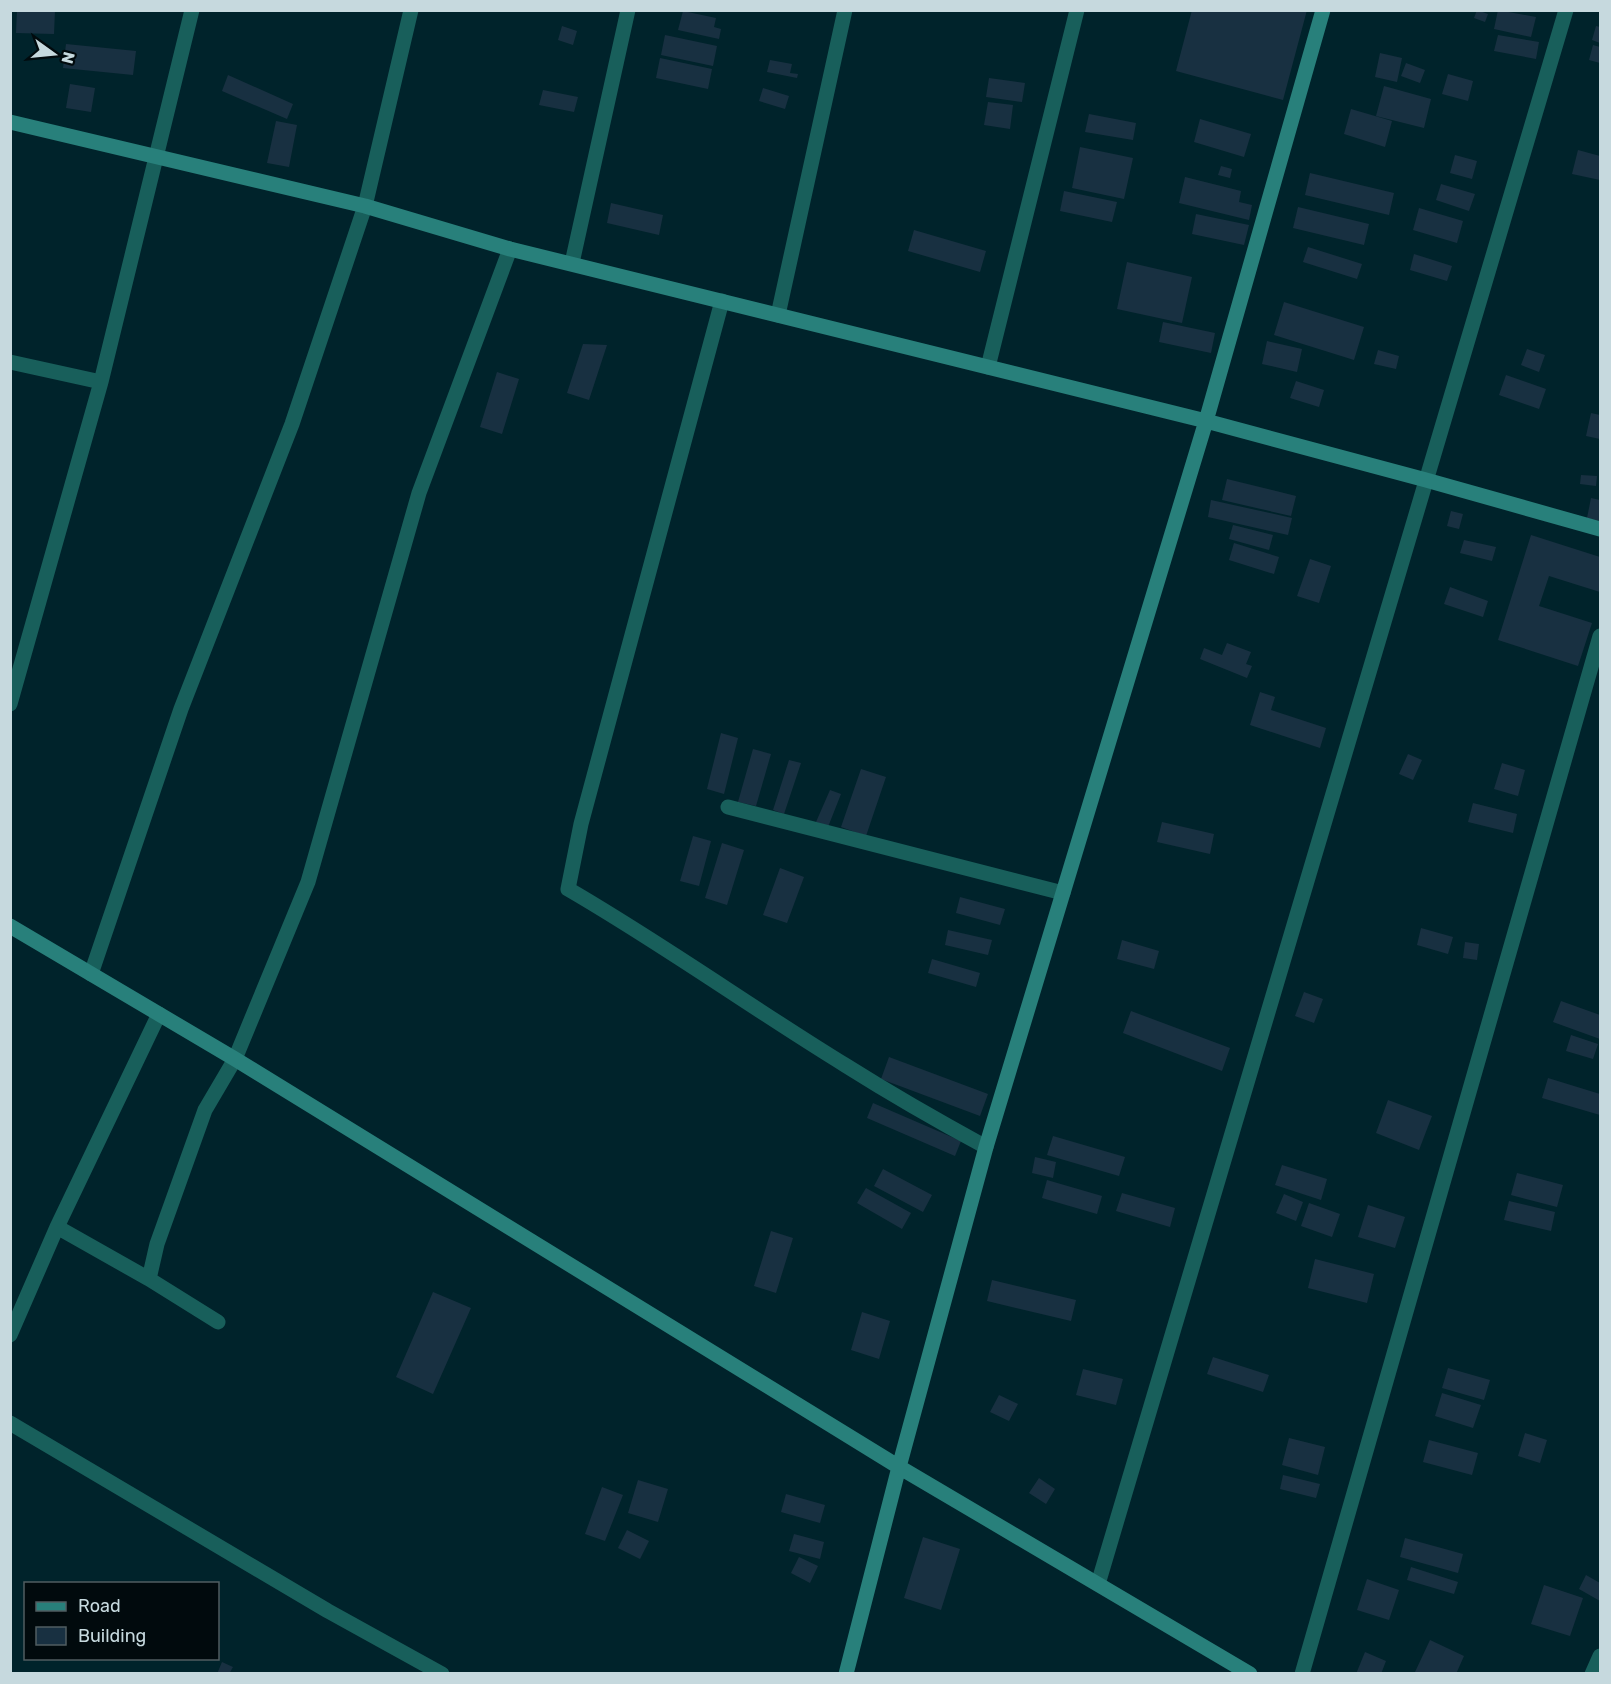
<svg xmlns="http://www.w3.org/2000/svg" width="1611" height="1684" font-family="Rubik,sans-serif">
	<rect width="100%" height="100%" fill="#00232b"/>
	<path fill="#183041" d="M17 10H55L54 34 16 33Z
		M1192 10H1307L1283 100 1176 71Z
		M1477 10 1488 14 1485 22 1474 18Z
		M1498 10 1536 17 1531 37 1494 29Z
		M683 11 716 18 714 27 721 29 719 39 678 30Z
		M562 26 577 31 573 45 558 40Z
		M1596 26 1600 27V43L1592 40Z
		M665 35 717 46 713 66 661 55Z
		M1498 35 1539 42 1536 59 1494 51Z
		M66 44 136 51 133 75 63 68Z
		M1593 45 1600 47V63L1589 60Z
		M1380 53 1402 58 1397 82 1375 77Z
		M660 58 712 69 708 89 656 78Z
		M770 60 792 64 790 73 798 74 797 78 767 72Z
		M1406 63 1425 70 1420 83 1401 76Z
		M1448 74 1473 81 1468 101 1442 94Z
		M228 75 293 104 287 119 222 91Z
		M989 78 1025 83 1022 102 986 97Z
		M70 84 95 88 91 112 66 108Z
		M1384 86 1431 99 1424 128 1376 116Z
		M763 88 789 96 785 109 759 101Z
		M543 90 578 97 574 112 539 105Z
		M988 102 1013 105 1010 129 984 125Z
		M1351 109 1392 121 1385 147 1344 134Z
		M1089 114 1136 123 1133 140 1085 132Z
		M1200 119 1251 134 1244 157 1194 142Z
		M276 121 297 125 289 167 267 163Z
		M1080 147 1133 158 1124 199 1072 188Z
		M1578 150 1600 156V180L1572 174Z
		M1455 155 1477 161 1472 179 1450 173Z
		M1221 166 1232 169 1230 178 1218 175Z
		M1310 173 1394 193 1389 215 1305 195Z
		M1185 177 1241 191 1239 202 1252 205 1249 220 1179 203Z
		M1441 184 1475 194 1469 211 1436 200Z
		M1064 191 1117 202 1112 222 1060 211Z
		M611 203 663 215 659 235 607 223Z
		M1298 207 1369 224 1364 245 1293 228Z
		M1419 208 1463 221 1457 243 1413 230Z
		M1196 214 1249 225 1244 245 1192 234Z
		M914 230 986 251 980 272 908 251Z
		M1308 247 1362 264 1357 279 1303 262Z
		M1414 254 1452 266 1447 281 1410 270Z
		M1127 262 1192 277 1182 323 1117 309Z
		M1284 302 1364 327 1354 360 1274 335Z
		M1163 322 1215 333 1211 353 1159 342Z
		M1267 341 1302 349 1297 372 1262 364Z
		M583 344 607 345 589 400 567 393Z
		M1527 349 1545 355 1539 372 1521 365Z
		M1378 350 1399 356 1396 369 1374 364Z
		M497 372 519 379 502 434 480 427Z
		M1506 375 1546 389 1539 409 1499 395Z
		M1296 381 1324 390 1319 407 1290 398Z
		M1591 413 1600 415V439L1586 436Z
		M1581 475 1597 476 1596 486 1580 484Z
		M1227 479 1296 496 1291 516 1222 500Z
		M1591 498 1600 500V521L1587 518Z
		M1211 500 1292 518 1288 535 1208 517Z
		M1451 511 1463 514 1459 529 1447 526Z
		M1233 525 1273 535 1269 550 1229 539Z
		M1531 535 1600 557V592L1549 576 1539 606 1592 623 1578 666 1498 640Z
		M1464 540 1496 547 1492 561 1460 553Z
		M1234 543 1279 557 1274 574 1229 560Z
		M1310 559 1331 566 1319 603 1297 596Z
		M1450 587 1488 601 1483 617 1444 604Z
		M1227 643 1251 652 1246 664 1252 666 1247 678 1200 659 1204 648 1222 655Z
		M1260 692 1275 697 1271 710 1326 728 1320 748 1250 725Z
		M721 733 738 738 724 794 707 789Z
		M753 749 771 754 756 806 738 802Z
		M1408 754 1422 760 1413 780 1399 774Z
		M789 760 801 763 784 814 773 810Z
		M1502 763 1525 770 1518 796 1494 789Z
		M861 769 886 777 866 836 841 827Z
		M830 790 841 794 828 827 816 822Z
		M1473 803 1517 814 1513 833 1468 822Z
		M1162 822 1214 834 1210 854 1157 842Z
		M693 836 711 841 699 886 680 881Z
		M722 843 744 850 727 905 705 898Z
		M780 868 804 877 787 923 763 915Z
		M960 897 1005 909 1000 925 956 913Z
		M1421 928 1453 937 1448 954 1417 945Z
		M948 930 992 940 988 955 945 945Z
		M1122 940 1159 951 1154 969 1117 959Z
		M1465 942 1479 944 1477 960 1463 958Z
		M932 959 980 973 976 987 928 973Z
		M1304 992 1323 999 1314 1023 1295 1016Z
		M1561 1001 1600 1015V1039L1553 1022Z
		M1131 1011 1230 1048 1222 1071 1123 1033Z
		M1571 1035 1598 1044 1593 1059 1566 1051Z
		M889 1057 988 1094 980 1116 881 1079Z
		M1548 1078 1600 1094V1115L1542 1098Z
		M1388 1100 1432 1116 1419 1150 1376 1133Z
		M873 1103 961 1141 955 1156 867 1118Z
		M1053 1136 1125 1157 1119 1176 1047 1155Z
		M1035 1157 1056 1162 1053 1178 1032 1173Z
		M1282 1165 1327 1179 1321 1200 1275 1185Z
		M883 1169 932 1195 923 1212 874 1186Z
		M1517 1173 1563 1185 1557 1207 1511 1195Z
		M1047 1180 1102 1196 1097 1214 1042 1198Z
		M866 1188 911 1213 902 1229 857 1203Z
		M1122 1193 1175 1208 1170 1227 1116 1211Z
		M1284 1194 1303 1202 1296 1221 1276 1213Z
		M1509 1201 1555 1212 1551 1231 1504 1220Z
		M1309 1203 1340 1214 1332 1237 1301 1226Z
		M1368 1205 1405 1217 1395 1248 1358 1237Z
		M771 1231 793 1238 776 1293 754 1286Z
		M1315 1259 1374 1274 1367 1303 1308 1288Z
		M992 1280 1076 1300 1071 1321 987 1301Z
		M433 1292 471 1308 433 1394 396 1377Z
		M862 1312 890 1321 879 1359 851 1350Z
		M1213 1357 1269 1375 1263 1392 1207 1374Z
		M1448 1368 1490 1380 1484 1400 1442 1388Z
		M1083 1369 1123 1379 1116 1405 1076 1395Z
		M1442 1393 1481 1405 1473 1428 1435 1416Z
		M999 1395 1018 1404 1009 1421 990 1412Z
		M1525 1433 1547 1440 1540 1463 1518 1456Z
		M1289 1438 1325 1447 1318 1475 1282 1465Z
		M1429 1440 1478 1453 1472 1475 1423 1462Z
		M1283 1475 1320 1484 1316 1498 1280 1489Z
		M1039 1478 1055 1489 1046 1504 1029 1493Z
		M638 1480 668 1489 658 1522 628 1513Z
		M602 1487 623 1495 605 1541 585 1534Z
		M786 1494 825 1505 820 1523 781 1512Z
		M627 1530 649 1541 640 1559 618 1548Z
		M794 1534 824 1542 820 1559 789 1551Z
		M923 1537 960 1549 941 1610 904 1598Z
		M1405 1538 1463 1554 1458 1573 1400 1557Z
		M799 1557 818 1566 810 1583 791 1573Z
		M1411 1567 1458 1582 1454 1594 1407 1580Z
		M1586 1575 1600 1583V1601L1579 1589Z
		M1367 1579 1399 1590 1389 1620 1357 1610Z
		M1544 1585 1583 1598 1570 1636 1531 1624Z
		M1430 1640 1464 1656 1456 1674 1415 1672Z
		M1365 1652 1386 1661 1381 1674H1356Z
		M222 1662 233 1667 229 1674H217Z"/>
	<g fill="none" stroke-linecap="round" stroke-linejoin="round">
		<path stroke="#185f5b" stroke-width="15" d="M572 263 628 10
			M722 301 581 824 568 889C663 944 752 1008 845 1065 891 1094 938 1121 986 1147
			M778 315 845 10
			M10 362 101 382 192 10
			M988 367 1077 10
			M10 704 101 382
			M728 807 1063 893
			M91 974 181 709 292 424 365 206 411 10
			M57 1227 149 1279 218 1322
			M149 1279 157 1244 205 1110 235 1059 308 882 419 493 510 249
			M10 1335 57 1227 159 1014
			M10 1423 328 1611 442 1674
			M1098 1584 1566 10
			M1302 1674 1600 636
			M1592 1674 1600 1656"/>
		<path stroke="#28807b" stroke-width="15" d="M10 122 365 206 510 249 1206 421 1426 480 1600 529
			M10 926 235 1059 899 1467 1250 1674
			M846 1674 899 1467 986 1147 1206 421 1323 10"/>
	</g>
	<rect width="1611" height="1684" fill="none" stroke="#c6d9de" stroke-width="24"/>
	<rect x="24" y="1582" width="195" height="78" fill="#010a0d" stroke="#505d61" stroke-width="1.5"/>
	<rect x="36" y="1602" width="30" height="9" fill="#28807b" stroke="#505d61" stroke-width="1.5"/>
	<text x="78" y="1612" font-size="18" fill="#c6d9de">Road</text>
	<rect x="36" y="1627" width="30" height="18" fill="#183041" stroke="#505d61" stroke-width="1.5"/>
	<text x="78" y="1642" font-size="18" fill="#c6d9de">Building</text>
	<g transform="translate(54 54) rotate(105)" stroke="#010a0d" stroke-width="4.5" paint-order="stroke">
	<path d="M0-4.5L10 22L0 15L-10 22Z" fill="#c6d9de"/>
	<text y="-9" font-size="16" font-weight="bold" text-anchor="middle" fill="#c6d9de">N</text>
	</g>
</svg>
